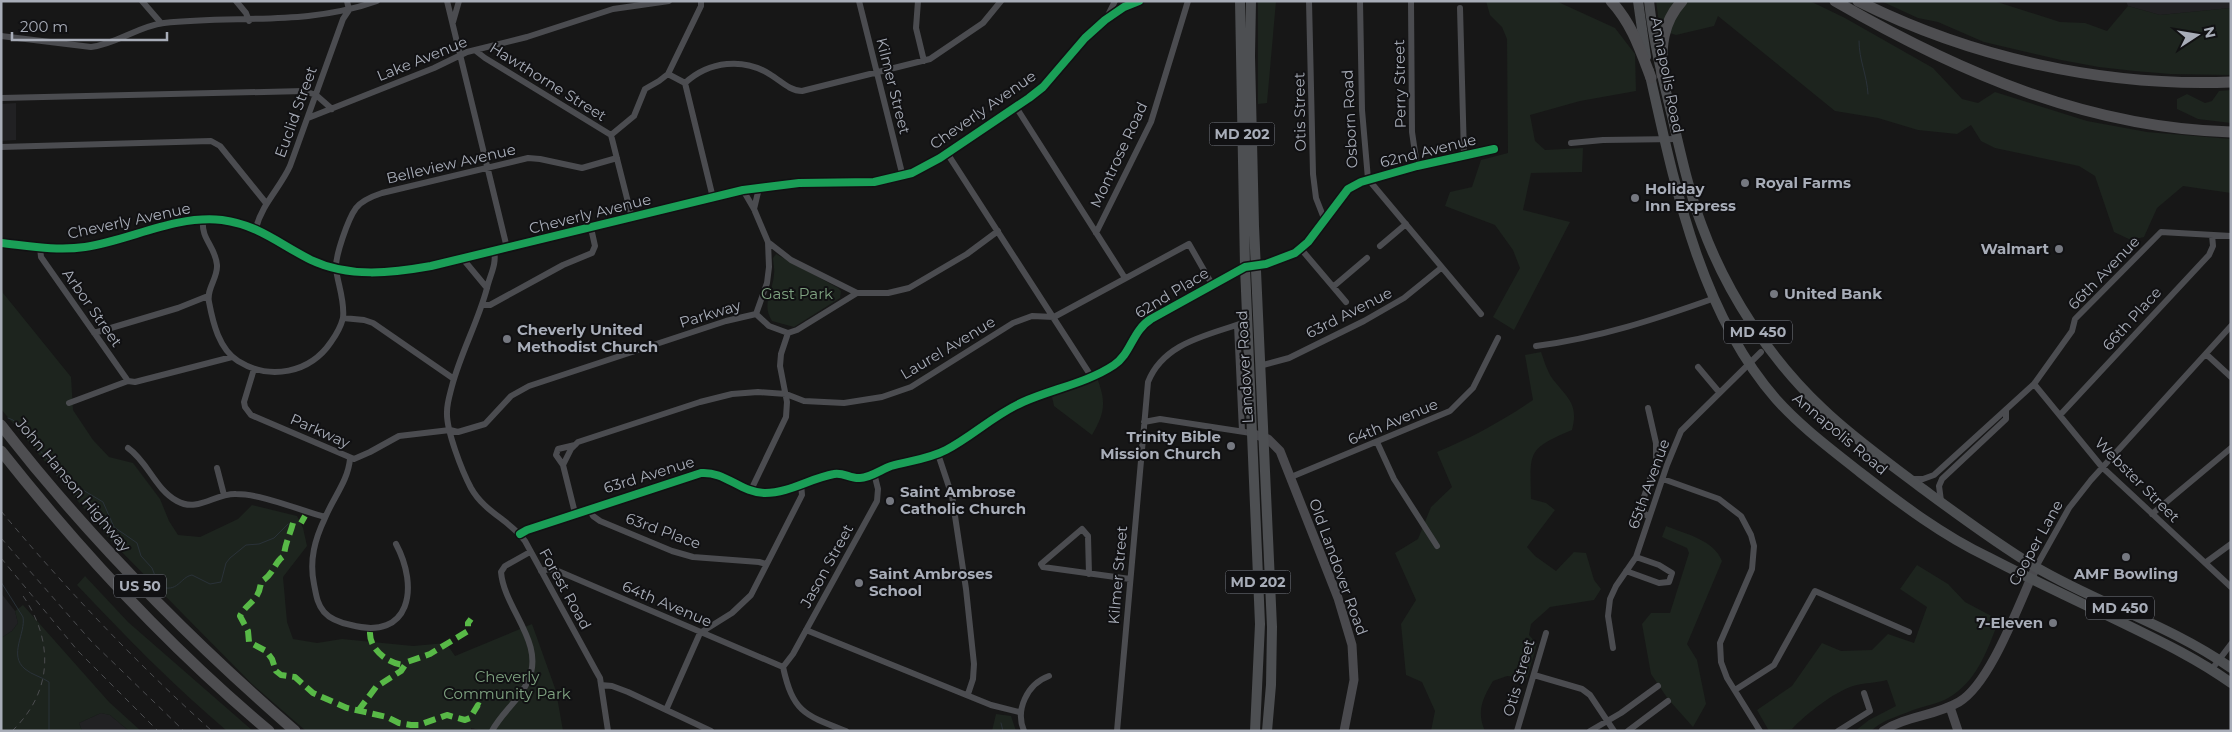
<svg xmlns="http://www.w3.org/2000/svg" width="2232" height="732" font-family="Montserrat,sans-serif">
	<rect width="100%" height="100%" fill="#171717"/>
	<path fill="#212123" d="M2126 1H2231V8L2160 15 2128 6Z
		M16 103V140L1 141V104Z
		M1 593 15 611 18 623 12 631 1 638Z
		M101 713 110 715 129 731H82L79 723Z"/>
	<path fill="#1d241e" d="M1258 1H1276L1267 103 1258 104Z
		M1486 1H1556L1615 28 1635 54 1636 91 1580 101 1530 115 1535 141 1545 150 1583 148 1582 172 1531 173 1523 210 1570 222 1514 330 1493 317 1520 268 1513 250 1495 225 1445 206 1450 192 1472 187 1481 160 1508 153 1507 39 1502 27 1490 15Z
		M1656 1H1679L1660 30Z
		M1687 1H1809L1814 3 1845 18 1933 68 1962 99 1978 103 1995 92 2087 121 2147 132 2231 139V193L2183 186 2157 208 2144 237 2131 240 2114 232 2095 176 2079 166 1995 148 1981 141 1971 125 1957 134 1918 130 1878 118 1835 111 1718 16 1714 26 1676 35 1667 32 1680 8Z
		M1881 1H1994L2060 22 2085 23 2107 31 2128 6 2160 15 2231 8V75L2170 74 2135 71 2099 67 2061 60 1984 42 1938 22 1918 18Z
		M2231 90V123L2198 119 2177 109V99L2187 94 2205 103 2212 101 2219 91Z
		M776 254 838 288 841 291 840 298 794 327 772 321C761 304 773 292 774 274 775 269 773 263 773 258Z
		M1 285 3 293 71 377 73 410 93 440 109 457 133 463 160 499 169 521 178 535 200 537 238 519 252 505 297 516 303 528 307 546 283 577 287 622 293 639 317 643 342 639 413 646 446 643 455 656 532 624 556 691 563 731H484L471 728V731H306L252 684 112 542 1 409Z
		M1541 352C1544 360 1547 371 1552 378 1567 398 1579 403 1572 430 1527 449 1530 451 1531 499L1546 503 1555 510 1527 547 1535 556 1556 571 1574 552 1586 553 1594 580 1601 589 1594 600 1550 607 1531 624 1529 635 1537 644 1527 678 1507 676 1493 681C1483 698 1476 711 1485 731H1431L1435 711 1422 682 1406 675 1401 624 1416 600 1395 553 1418 539 1431 507 1452 487 1437 452C1471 438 1502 421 1533 400L1525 355Z
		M1096 375C1106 401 1106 411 1092 435L1054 406 1051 392Z
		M1666 526C1686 534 1714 540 1722 561L1687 644 1697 660 1706 704 1693 727 1668 699 1651 674 1642 624 1651 613H1670L1689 553 1687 548 1662 537Z
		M1917 565 1948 584 1965 602 1999 620C1988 648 1979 677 1953 695 1942 703 1925 706 1913 710 1899 716 1882 720 1871 731H1855L1869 720 1896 706 1887 680C1876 683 1862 683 1853 686 1834 692 1806 714 1792 729L1769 731 1757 710 1792 686 1822 643 1841 651 1872 650 1888 634 1914 643 1927 607 1900 589Z
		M85 576 128 622 253 731H227C173 685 125 636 77 585Z
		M23 605 109 702 141 731H129L110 715 101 713 79 723 82 731H1V638L12 631 18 623 15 611Z
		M996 714 1011 716 1016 731H992Z"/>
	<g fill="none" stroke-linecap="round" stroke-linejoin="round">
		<path stroke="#2a3239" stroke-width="1" d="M1859 41C1859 60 1867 75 1868 94
			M8 418 13 420 23 429 62 478H71L78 487 103 502 114 527 137 543 141 556 152 568 159 586C178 594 180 577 192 575L210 584 221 582 226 563 230 558 246 545 259 544 274 538 288 524
			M1 582 23 617C26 633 8 655 25 669 32 675 42 677 49 682V731
			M1001 723 1003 731"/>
		<path stroke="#4b4c50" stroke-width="6" d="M142 1 161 23
			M236 1 246 13 249 21
			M447 1 507 248
			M859 1 903 177
			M918 1 916 28 924 61
			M1309 1 1313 174 1316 198 1325 221
			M1360 1 1362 110 1368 179 1481 314
			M1411 1 1412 132 1417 166
			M1460 8 1464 155
			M1107 17 1115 1
			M453 22 459 1
			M1 36 91 47C117 44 138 26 164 23 235 15 308 26 377 1
			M476 51 485 58 611 135
			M668 74 685 83
			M685 83C709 61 744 57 771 75 781 81 790 91 802 91L930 59 983 23 1001 1
			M685 83 713 198
			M1 98 304 91 316 95 332 109
			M1016 107 1125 278
			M308 118 434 68 467 52 527 37 613 9 669 1
			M611 135 634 116 645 89 659 81 668 74 701 6V1
			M611 135 632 218
			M1571 143 1603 140 1677 139
			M1 147 211 141 220 146 266 203
			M947 153 1091 376
			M743 190 754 209 768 242 769 267 767 283 756 314 769 326 788 333
			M754 209 759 188
			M203 220C201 240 215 245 217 265 218 278 206 289 209 302 213 323 219 349 238 361 270 381 310 373 331 342 336 335 341 326 343 318 345 301 338 285 336 269 335 256 348 219 356 208 362 200 373 196 382 193L528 158 540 159 582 168 617 158
			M256 228C262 204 280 188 290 166L343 19 349 10 347 1
			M1096 233 1151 122 1188 1
			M768 242 791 260 857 293
			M1380 246 1406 224
			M40 247 41 257 128 381
			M1301 249 1346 302
			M494 251C497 264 490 275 487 288 478 322 461 352 452 386 450 394 447 403 447 412 446 430 462 471 471 488 485 513 510 520 525 541L596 671 600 678 608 731
			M463 259 487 288
			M1334 286 1367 258
			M483 305H490L563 265 592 253 595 246 591 228
			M343 318 364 320 373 323 454 379
			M1237 325 1242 431
			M94 333 178 308 208 296
			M788 333 797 330 857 293H888L909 288 967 254 998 231
			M1536 346C1599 338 1656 319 1715 298
			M2206 354 2231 377
			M1259 366 1289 358 1364 321 1404 298 1441 268
			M1698 367 1719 392
			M254 369 244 402 245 407 251 415 354 459 370 452 399 436 450 430 458 432 485 424 511 396 529 386 726 321 756 314
			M2034 384 2102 467 2231 587
			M69 403 128 381 135 382 232 357
			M1648 408 1656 443V461L1641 506V511L1649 517
			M2060 415 2209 255 2213 246 2212 235
			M1144 422 1160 419 1251 433
			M1377 442 1394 479 1437 546
			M128 448C148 462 155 489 177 501 198 513 215 493 236 494 262 494 299 510 325 517
			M938 454 952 496 966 589 974 664 973 679 968 694
			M350 459C348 481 333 498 325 518 315 539 309 560 314 584 316 594 317 604 324 612 331 620 341 623 351 625 411 641 419 587 396 544
			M563 465 556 455 558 449 575 445
			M217 468 224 495
			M1291 477 1450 411 1473 388 1498 338
			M1663 479 1719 499 1741 516 1751 535 1754 546 1752 569 1720 643 1721 662 1727 678 1760 731
			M1912 479H1923L1934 475 2034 384 2072 331 2075 319 2161 232 2231 236
			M751 490 786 417 787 402 780 366 781 354 788 333
			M1941 501 1939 486 1942 479 2006 419V410
			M589 509 593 516 600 521 672 551 693 557 759 562 766 564
			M575 513 563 465 571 449 578 442 700 402 732 394 758 392 786 394 804 401 844 403 882 397 911 387 1013 323 1032 316 1054 317 1189 244 1213 286
			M2152 514 2231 448
			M520 534 527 530 701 473C725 471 741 493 765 493 789 493 811 478 834 474 843 472 851 479 860 478 870 478 882 469 891 466 909 461 929 459 946 450 973 436 995 414 1023 402 1052 389 1087 383 1114 365 1131 354 1132 331 1151 319L1245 267 1266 264 1295 253 1308 242 1348 189 1361 182 1417 166 1494 149
			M2205 563 2231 544
			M2036 567 2069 508 2091 480 2231 326
			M541 571 549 569 558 571 783 667
			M1626 571 1659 583 1669 582 1672 573 1659 565 1636 557
			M1089 574 1088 536 1082 529 1041 564 1043 567 1130 579
			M806 630 991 705 1019 712
			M1613 648 1608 616 1610 599 1616 586 1636 557 1667 465 1681 431 1761 352
			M783 667 793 654 877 501 878 489 874 473
			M783 667C793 712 804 715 846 731
			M2212 669 2231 644
			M1534 675 1582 689 1590 695 1614 731
			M601 685 612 686 628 692 711 731
			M1735 690 1774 665 1815 591 1909 632
			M666 710 700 633 732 613 751 595 802 495 801 484
			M492 731C502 712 519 701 528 681 546 643 504 609 501 572L505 566 530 552
			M1024 731C1015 710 1027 684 1049 676
			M1117 731 1148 382C1164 341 1211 335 1248 321
			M1517 731 1546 633
			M1590 731 1621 713 1658 686
			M1628 731 1668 701
			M1838 731 1870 711 1864 693"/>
		<path stroke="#4a4a4e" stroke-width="9" d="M1 243C29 246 57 251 85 247 131 240 174 215 222 220 259 225 279 244 311 260 349 278 392 273 431 266L743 190 799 183 874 182 912 173 940 158 1029 98 1043 87 1085 38 1105 20 1124 7 1139 1
			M1251 433 1268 439 1280 451 1338 598 1352 645 1354 680 1344 731
			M1950 707 1958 731
			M1883 731C1906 716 1935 716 1959 702 1991 683 2019 603 2036 567"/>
		<path stroke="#4d4f52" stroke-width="10" d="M1240 1 1245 267 1260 624 1255 731
			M1251 1 1250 56 1254 226 1272 627 1271 685 1267 731
			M1638 1 1646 57
			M1649 1C1653 39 1662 76 1671 112 1680 150 1688 189 1702 226 1727 294 1770 359 1823 409 1852 437 1886 461 1919 486 1957 514 1994 542 2034 566 2098 604 2170 625 2231 668
			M1649 71C1674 182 1699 311 1776 399 1801 427 1831 449 1861 473 1901 504 1942 535 1988 557 2034 581 2082 603 2129 626 2164 643 2199 660 2231 683"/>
		<path stroke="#4e4e51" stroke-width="11" d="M1611 1C1632 24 1640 49 1651 78
			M1835 1C1958 72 2087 128 2231 132
			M1858 1C1972 58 2103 87 2231 82
			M1662 75C1661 47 1662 23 1682 1
			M1 425C88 537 188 638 295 731
			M1 451C81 552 170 648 269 731"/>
		<path stroke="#4b4c4f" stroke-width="1" stroke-dasharray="6 5" stroke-linecap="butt" d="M1 511C66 589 136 663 212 731
			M1 538 91 641 184 731
			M1 558 78 651 158 731
			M12 731C54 691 54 639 21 593"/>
		<path stroke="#58b947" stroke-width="6" stroke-dasharray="12 6" stroke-linecap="butt" d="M293 523C290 535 285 543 284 556 274 562 275 573 261 582 259 602 248 601 240 616L248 631 249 642 266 651 272 659 276 671 281 675 295 677 313 693 347 708 387 717 399 723 411 725H419L447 715 465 720 470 718 478 705 482 707
			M301 523 305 516
			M370 632C369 649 388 664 404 665
			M358 711 376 687 401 671 407 662 430 654 468 631V623L471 619"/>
		<g stroke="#111113" stroke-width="11">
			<path id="cycleway" d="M1 243C29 246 57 251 85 247 131 240 174 215 222 220 259 225 279 244 311 260 349 278 392 273 431 266L743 190 799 183 874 182 912 173 940 158 1029 98 1043 87 1085 38 1105 20 1124 7 1139 1
				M520 534 527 530 701 473C725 471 741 493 765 493 789 493 811 478 834 474 843 472 851 479 860 478 870 478 882 469 891 466 909 461 929 459 946 450 973 436 995 414 1023 402 1052 389 1087 383 1114 365 1131 354 1132 331 1151 319L1245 267 1266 264 1295 253 1308 242 1348 189 1361 182 1417 166 1494 149"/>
		</g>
		<use href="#cycleway" stroke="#1a9f57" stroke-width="8"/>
	</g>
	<g fill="#757880" stroke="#111113" stroke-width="2">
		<circle cx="1745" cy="183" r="5"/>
		<circle cx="1635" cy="198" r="5"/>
		<circle cx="2059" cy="249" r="5"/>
		<circle cx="1774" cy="294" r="5"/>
		<circle cx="507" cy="339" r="5"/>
		<circle cx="1231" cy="446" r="5"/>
		<circle cx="890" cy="501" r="5"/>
		<circle cx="2126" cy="557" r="5"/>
		<circle cx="859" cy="583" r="5"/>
		<circle cx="2053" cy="623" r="5"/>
	</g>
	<g text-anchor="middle" stroke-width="4" stroke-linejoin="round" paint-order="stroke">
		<g fill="#111113" stroke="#7b7e86" stroke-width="1">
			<rect x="1209.5" y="122.5" width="65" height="23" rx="4"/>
			<rect x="1724" y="320.5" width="68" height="23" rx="4"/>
			<rect x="1225.5" y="570.5" width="65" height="23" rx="4"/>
			<rect x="114" y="574.5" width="52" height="23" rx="4"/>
			<rect x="2086" y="596.5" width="68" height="23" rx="4"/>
		</g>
		<g font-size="14" font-weight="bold" fill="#a8adb8">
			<text x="1242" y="139">MD 202</text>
			<text x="1758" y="337">MD 450</text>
			<text x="1258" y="587">MD 202</text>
			<text x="140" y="591">US 50</text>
			<text x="2120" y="613">MD 450</text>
		</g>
		<g font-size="15" fill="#a8adb8" stroke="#111113">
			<text transform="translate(422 59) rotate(-22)" y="5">Lake Avenue</text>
			<text transform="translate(1667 75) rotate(79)" y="5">Annapolis Road</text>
			<text transform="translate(548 82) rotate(32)" y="5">Hawthorne Street</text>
			<text transform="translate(1400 84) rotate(-91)" y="5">Perry Street</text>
			<text transform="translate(893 86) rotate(76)" y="5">Kilmer Street</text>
			<text transform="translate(983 110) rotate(-35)" y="5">Cheverly Avenue</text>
			<text transform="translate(296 112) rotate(-70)" y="5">Euclid Street</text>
			<text transform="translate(1300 112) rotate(-91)" y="5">Otis Street</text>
			<text transform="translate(1350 119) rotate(-93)" y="5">Osborn Road</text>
			<text transform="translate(1428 151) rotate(-14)" y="5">62nd Avenue</text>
			<text transform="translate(1119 155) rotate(-65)" y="5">Montrose Road</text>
			<text transform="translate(451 164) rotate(-13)" y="5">Belleview Avenue</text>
			<text transform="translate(590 214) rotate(-14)" y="5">Cheverly Avenue</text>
			<text transform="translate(129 221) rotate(-12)" y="5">Cheverly Avenue</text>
			<text transform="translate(2104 273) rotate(-46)" y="5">66th Avenue</text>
			<text transform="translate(1172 293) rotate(-31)" y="5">62nd Place</text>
			<text transform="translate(92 308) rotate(55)" y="5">Arbor Street</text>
			<text transform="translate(1349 313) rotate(-27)" y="5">63rd Avenue</text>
			<text transform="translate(710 314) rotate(-17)" y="5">Parkway</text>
			<text transform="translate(2132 319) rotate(-48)" y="5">66th Place</text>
			<text transform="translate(948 348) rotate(-31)" y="5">Laurel Avenue</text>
			<text transform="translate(1245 367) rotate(-93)" y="5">Landover Road</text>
			<text transform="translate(1393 422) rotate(-23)" y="5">64th Avenue</text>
			<text transform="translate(320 431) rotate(24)" y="5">Parkway</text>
			<text transform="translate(1840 434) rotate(40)" y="5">Annapolis Road</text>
			<text transform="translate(649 475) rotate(-17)" y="5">63rd Avenue</text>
			<text transform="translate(2137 480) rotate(45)" y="5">Webster Street</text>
			<text transform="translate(1649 484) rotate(-70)" y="5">65th Avenue</text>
			<text transform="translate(73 485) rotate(50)" y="5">John Hanson Highway</text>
			<text transform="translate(663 531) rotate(20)" y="5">63rd Place</text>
			<text transform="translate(2036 543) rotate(-61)" y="5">Cooper Lane</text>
			<text transform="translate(827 566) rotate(-61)" y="5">Jason Street</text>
			<text transform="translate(1338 567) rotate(70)" y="5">Old Landover Road</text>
			<text transform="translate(1118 575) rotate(-85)" y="5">Kilmer Street</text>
			<text transform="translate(565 589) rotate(61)" y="5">Forest Road</text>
			<text transform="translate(667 604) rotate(23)" y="5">64th Avenue</text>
			<text transform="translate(1519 678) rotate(-74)" y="5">Otis Street</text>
		</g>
		<g font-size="15" font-weight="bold" fill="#a8adb8" stroke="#111113" text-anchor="start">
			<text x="1755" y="188">Royal Farms</text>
			<text x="1645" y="194">Holiday<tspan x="1645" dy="17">Inn Express</tspan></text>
			<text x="2049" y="254" text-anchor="end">Walmart</text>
			<text x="1784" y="299">United Bank</text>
			<text x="517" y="335">Cheverly United<tspan x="517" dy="17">Methodist Church</tspan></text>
			<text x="1221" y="442" text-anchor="end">Trinity Bible<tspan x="1221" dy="17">Mission Church</tspan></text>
			<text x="900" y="497">Saint Ambrose<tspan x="900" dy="17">Catholic Church</tspan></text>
			<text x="869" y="579">Saint Ambroses<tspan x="869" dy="17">School</tspan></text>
			<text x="2126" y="579" text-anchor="middle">AMF Bowling</text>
			<text x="2043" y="628" text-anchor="end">7-Eleven</text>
		</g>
		<g font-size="15" fill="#7fa381" stroke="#111113">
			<text x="797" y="299">Gast Park</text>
			<text x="507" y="682">Cheverly<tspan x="507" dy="17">Community Park</tspan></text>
		</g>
	</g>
	<rect width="2232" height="732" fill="none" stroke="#a8adb8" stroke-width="5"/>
	<g transform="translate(2197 35) rotate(78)" stroke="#111113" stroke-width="4" paint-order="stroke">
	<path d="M0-4L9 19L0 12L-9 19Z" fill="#a8adb8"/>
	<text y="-8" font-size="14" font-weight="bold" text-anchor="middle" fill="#a8adb8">N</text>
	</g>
	<path d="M12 32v8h155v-8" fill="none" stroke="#a8adb8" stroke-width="2.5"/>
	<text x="20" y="32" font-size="15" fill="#a8adb8" stroke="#111113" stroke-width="4" paint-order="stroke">200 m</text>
</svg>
